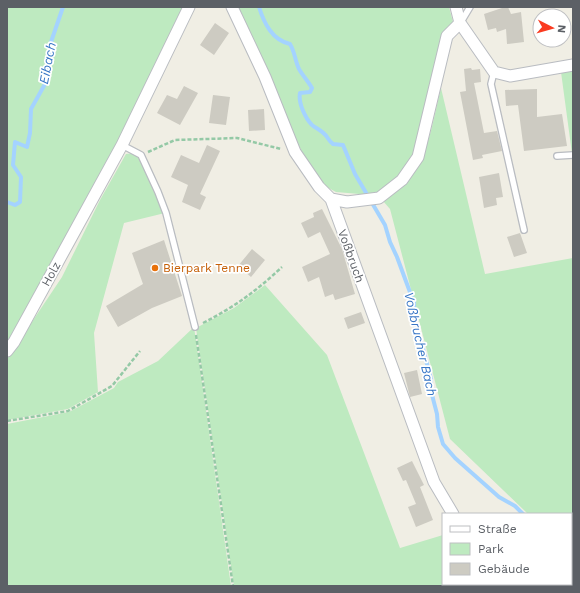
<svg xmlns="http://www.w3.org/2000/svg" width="580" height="593" font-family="'Work Sans',sans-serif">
	<rect width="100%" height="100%" fill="#f0eee4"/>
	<path fill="#beeac0" d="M7 7H184L118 144 7 347Z
		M234 7H449L453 22 416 155 391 187 371 195 336 192 323 185 301 150Z
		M573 70V161L561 72Z
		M441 88 485 274 573 258V537L571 536V514L527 513 450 439 390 209 383 201C428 172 429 136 441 88Z
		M134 153 139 156 165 213 124 223 94 333 98 392 68 409 7 420V359L62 277 100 200 126 154Z
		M265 285 327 355 400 548 443 535V584H481L482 586H234L196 328 234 308Z
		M194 327 231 586H7V424L69 412 114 388 118 382 158 361Z"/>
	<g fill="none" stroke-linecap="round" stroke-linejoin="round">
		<path stroke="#a4d3ff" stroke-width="4" d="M259 7C264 23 272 40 290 44 295 52 295 61 299 69 303 76 308 81 312 88L310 92 300 93C298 102 305 118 312 125 317 129 323 131 327 137 329 140 330 142 333 144L343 145 355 174 385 225 390 242 397 257 414 303V324L422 345 431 379V391L437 414 438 427 443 444 455 458 499 497 515 506 523 514
			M7 202 15 205 20 202 21 177 13 165 15 142 27 147 30 133 31 109 45 84 51 42 63 7
			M571 550 573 552"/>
	</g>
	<path fill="#cdcbc2" d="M505 7H508L511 14 521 12 524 42 507 44 506 29 497 32 496 28 488 30 484 14Z
		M215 23 229 33 214 55 200 45Z
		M471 68 472 70 480 69 481 82 474 83 484 133 497 131 502 151 482 155 483 158 473 160 460 92 466 91 464 69Z
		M184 86 198 93 180 125 157 113 167 95 177 99Z
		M537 89V117L562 114 567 146 524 151 518 105 506 106 505 90Z
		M213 95 230 97 226 125 209 123Z
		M264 109 265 130 249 131 248 110Z
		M207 145 220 151 200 194 206 197 200 210 182 202 188 185 171 177 181 155 199 163Z
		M499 173 503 197 496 198 497 205 484 208 479 177Z
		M322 209 342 249 355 294 335 300 333 294 325 297 319 277 308 282 302 267 330 254 320 232 308 238 301 223 314 217 313 213Z
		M520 233 527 253 514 257 507 237Z
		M164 240 182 296 152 308 118 327 106 306 143 284 132 253Z
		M252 249 265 260 251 277 238 266Z
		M361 312 365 323 348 329 344 318Z
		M417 370 422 394 410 397 404 373Z
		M412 461 424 485 420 487 433 520 416 527 408 507 416 504 406 480 403 481 397 468Z"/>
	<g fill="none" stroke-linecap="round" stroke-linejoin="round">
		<g stroke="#b9bcc1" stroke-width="8">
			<path id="service" d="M461 22 470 7
				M494 72 491 84 524 230
				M122 145 141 155 158 192 166 213 195 327
				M557 156 573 155"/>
		</g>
		<g stroke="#b9bcc1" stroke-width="13">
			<path id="minor" d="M232 7 265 77 295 152 319 187 331 199 434 482 453 514
				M456 7 460 23 494 72 510 76 573 65
				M331 199 347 202 379 198 402 180 418 157 447 36 460 23
				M7 351 14 342 122 145 189 7
				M483 584 484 586"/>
		</g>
		<path stroke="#94c9a6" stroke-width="2.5" stroke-dasharray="4 2" stroke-linecap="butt" d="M148 152 175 140 237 138 281 149
			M203 323C236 306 255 292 282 267
			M196 335 233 586
			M7 421 68 411 112 386 140 351"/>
		<use href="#service" stroke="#fff" stroke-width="5.5"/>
		<use href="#minor" stroke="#fff" stroke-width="11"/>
	</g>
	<circle fill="#e8710a" stroke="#fff" stroke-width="1.5" cx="155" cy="268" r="4"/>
	<g text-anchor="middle" stroke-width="3.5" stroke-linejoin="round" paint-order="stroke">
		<g font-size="12" fill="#5c6066" stroke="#fff">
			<text transform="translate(351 256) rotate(70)" y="4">Voßbruch</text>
			<text transform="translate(51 274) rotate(-61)" y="4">Holz</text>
		</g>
		<g font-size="12" fill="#c56008" stroke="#fff" text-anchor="start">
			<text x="163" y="272">Bierpark Tenne</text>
		</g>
		<g font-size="13" font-style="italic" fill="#3977c6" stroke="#fff">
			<text transform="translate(47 63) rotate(-79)" y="5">Eibach</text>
			<text transform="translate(421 344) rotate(77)" y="5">Voßbrucher Bach</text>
		</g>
	</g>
	<rect width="580" height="593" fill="none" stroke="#5c6066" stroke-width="16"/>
	<rect x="442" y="513" width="130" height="72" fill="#ffffff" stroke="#bebfc2"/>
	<rect x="450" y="526" width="20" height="6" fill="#ffffff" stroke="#bebfc2"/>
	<text x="478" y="533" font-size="12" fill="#5c6066">Straße</text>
	<rect x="450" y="543" width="20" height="12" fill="#beeac0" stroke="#bebfc2"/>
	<text x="478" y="553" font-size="12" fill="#5c6066">Park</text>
	<rect x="450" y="563" width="20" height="12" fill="#cdcbc2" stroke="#bebfc2"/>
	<text x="478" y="573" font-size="12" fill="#5c6066">Gebäude</text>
	<g transform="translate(552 28) rotate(96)"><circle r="19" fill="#ffffff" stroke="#bebfc2"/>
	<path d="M0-3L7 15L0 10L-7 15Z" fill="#fa3b20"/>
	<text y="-6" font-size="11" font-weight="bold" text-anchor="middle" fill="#5c6066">N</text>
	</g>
</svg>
